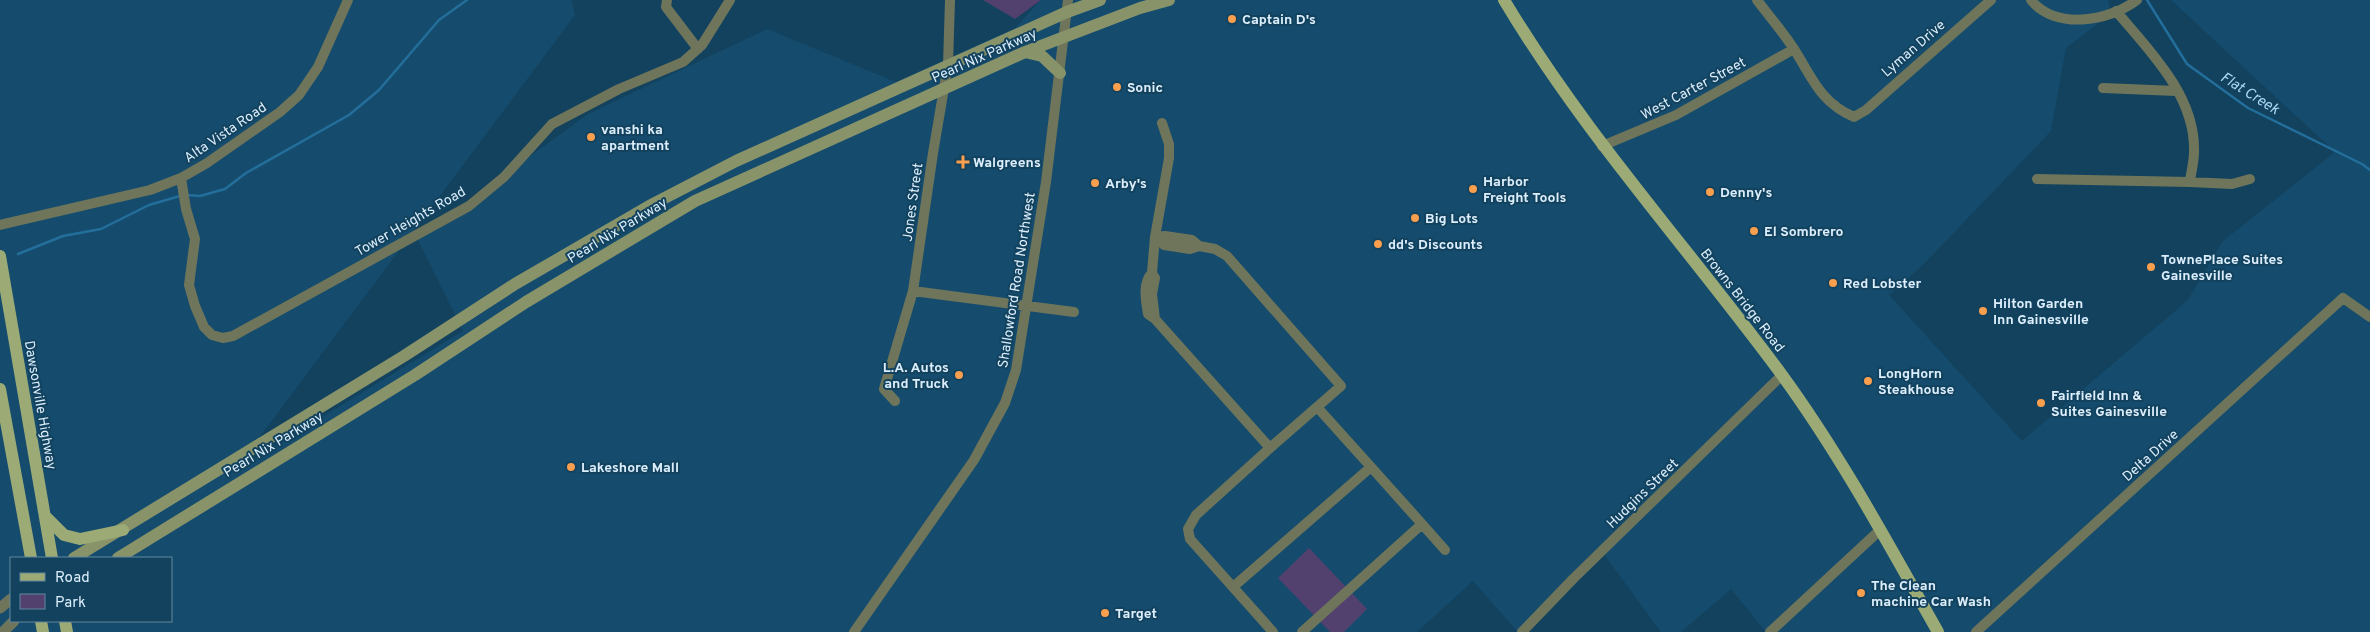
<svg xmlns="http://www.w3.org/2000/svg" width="2370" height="632" font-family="Overpass,sans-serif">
	<rect width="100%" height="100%" fill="#12425e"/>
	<path fill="#154c6d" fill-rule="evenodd" d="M0 0H572L575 15 235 470 463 331 417 238 588 114 767 29 896 82 1015 28 1041 0H2108L2111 13 2066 48 2051 131 1924 264 1889 295 2022 441 2188 300 2223 241 2335 152 2171 0H2370V632H1766L1731 589 1681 632H1661L1603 553 1518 632 1473 581 1417 632H0ZM11 558H171V621H11Z"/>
	<path fill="#52406f" d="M983 0H1041L1015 19Z
		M1309 548 1367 609 1344 632H1330L1278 578Z"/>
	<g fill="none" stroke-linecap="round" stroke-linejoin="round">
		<path stroke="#236e9b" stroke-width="2.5" d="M2147 0 2187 64 2248 108 2362 164 2370 170
			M186 195 200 196 225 189 246 173 349 115 379 90 439 20 467 0
			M18 254 63 236 101 229 149 205 180 196"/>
		<path stroke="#6e755b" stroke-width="10" d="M667 0 666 7 698 49
			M1757 0C1769 16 1783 32 1794 49 1813 79 1820 102 1854 117L1866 110 1991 0
			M2031 0C2055 30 2108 22 2137 0
			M2103 88 2176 91
			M1162 123 1169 144V158L1155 237 1152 273C1142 283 1146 301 1148 314L1155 319 1270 448 1196 515 1188 529 1190 539 1273 632
			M1602 146 1676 115 1794 49
			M181 178 186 209 195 239 189 285 195 306 204 327 212 335 223 338 233 336 469 206 504 177 552 124 619 89 683 62 702 45 730 0
			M2037 179 2190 182C2191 172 2194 162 2194 152 2196 96 2149 50 2116 11
			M2190 182 2232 184 2250 179
			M0 225 150 190 181 178 207 163 280 112 299 95 318 67 348 0
			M1155 237 1165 236 1192 240 1199 246 1215 249 1227 256 1341 386 1317 407 1371 467
			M1159 238 1164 245 1190 249 1199 246
			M1152 273 1155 278 1152 294 1155 319
			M913 291 1074 312
			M895 401 884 389 913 291 933 153 948 65 950 0
			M1270 448 1317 407
			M1422 524 1445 550
			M1233 587 1371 467 1422 524 1302 632
			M854 632 974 460 1005 403 1016 370 1046 182 1068 0
			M1522 632 1573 579 1782 375
			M1770 632 1880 530
			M1976 632 2343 298 2370 317"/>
		<path stroke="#6e755b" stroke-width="11" d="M0 608 11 599
			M3 632 14 621"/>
		<path stroke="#88936a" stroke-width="12" d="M1025 52 1042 56 1060 73
			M74 558 404 356 515 284 653 204 736 161 1067 12 1100 0
			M118 558 415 375 526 302 695 201 1025 52 1140 8 1169 0"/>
		<path stroke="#9caa75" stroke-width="12" d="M1504 0C1584 134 1690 250 1782 375 1841 456 1889 545 1938 632
			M0 256 52 558
			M0 389 31 558
			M45 516 64 535 80 539 123 530
			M41 621 43 632
			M65 621 67 632"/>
	</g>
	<g fill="#fa9f4e" stroke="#12425e" stroke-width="2">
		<circle cx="1232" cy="19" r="5"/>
		<circle cx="1117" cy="87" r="5"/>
		<circle cx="591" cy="137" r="5"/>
		<path d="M960.5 154.5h5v5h5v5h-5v5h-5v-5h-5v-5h5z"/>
		<circle cx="1095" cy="183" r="5"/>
		<circle cx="1473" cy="189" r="5"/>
		<circle cx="1710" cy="192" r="5"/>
		<circle cx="1415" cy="218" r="5"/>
		<circle cx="1754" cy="231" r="5"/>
		<circle cx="1378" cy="244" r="5"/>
		<circle cx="2151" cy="267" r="5"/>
		<circle cx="1833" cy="283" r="5"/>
		<circle cx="1983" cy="311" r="5"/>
		<circle cx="959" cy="375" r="5"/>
		<circle cx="1868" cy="381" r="5"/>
		<circle cx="2041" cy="403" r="5"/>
		<circle cx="571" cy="467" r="5"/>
		<circle cx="1861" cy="593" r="5"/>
		<circle cx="1105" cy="613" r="5"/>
	</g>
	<g text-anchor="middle" stroke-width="4" stroke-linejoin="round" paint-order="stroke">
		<g font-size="14" font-weight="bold" fill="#dceefc" stroke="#12425e" text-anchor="start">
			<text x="1242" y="24">Captain D's</text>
			<text x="1127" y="92">Sonic</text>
			<text x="601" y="134">vanshi ka<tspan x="601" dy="16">apartment</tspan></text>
			<text x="973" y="167">Walgreens</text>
			<text x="1483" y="186">Harbor<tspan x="1483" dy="16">Freight Tools</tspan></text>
			<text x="1105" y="188">Arby's</text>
			<text x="1720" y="197">Denny's</text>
			<text x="1425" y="223">Big Lots</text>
			<text x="1764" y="236">El Sombrero</text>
			<text x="1388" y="249">dd's Discounts</text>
			<text x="2161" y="264">TownePlace Suites<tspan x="2161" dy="16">Gainesville</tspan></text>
			<text x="1843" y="288">Red Lobster</text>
			<text x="1993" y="308">Hilton Garden<tspan x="1993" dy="16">Inn Gainesville</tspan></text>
			<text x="949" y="372" text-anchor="end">L.A. Autos<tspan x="949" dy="16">and Truck</tspan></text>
			<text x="1878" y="378">LongHorn<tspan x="1878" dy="16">Steakhouse</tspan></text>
			<text x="2051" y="400">Fairfield Inn &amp;<tspan x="2051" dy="16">Suites Gainesville</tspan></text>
			<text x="581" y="472">Lakeshore Mall</text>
			<text x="1871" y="590">The Clean<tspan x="1871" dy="16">machine Car Wash</tspan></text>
			<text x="1115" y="618">Target</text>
		</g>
		<g font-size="14" fill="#dceefc" stroke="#12425e">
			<text transform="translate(1913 48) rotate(-41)" y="5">Lyman Drive</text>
			<text transform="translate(984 55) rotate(-24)" y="5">Pearl Nix Parkway</text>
			<text transform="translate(1693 88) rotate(-28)" y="5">West Carter Street</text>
			<text transform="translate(225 132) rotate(-34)" y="5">Alta Vista Road</text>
			<text transform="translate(912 202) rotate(-82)" y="5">Jones Street</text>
			<text transform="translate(410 221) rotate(-30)" y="5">Tower Heights Road</text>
			<text transform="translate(617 230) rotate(-31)" y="5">Pearl Nix Parkway</text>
			<text transform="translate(1016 280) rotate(-81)" y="5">Shallowford Road Northwest</text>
			<text transform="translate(1743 300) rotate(52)" y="5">Browns Bridge Road</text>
			<text transform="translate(41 405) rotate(80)" y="5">Dawsonville Highway</text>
			<text transform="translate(273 444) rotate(-31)" y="5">Pearl Nix Parkway</text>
			<text transform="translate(2150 455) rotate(-42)" y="5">Delta Drive</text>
			<text transform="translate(1642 493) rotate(-44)" y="5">Hudgins Street</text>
		</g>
		<g font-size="15" font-style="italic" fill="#abd7f6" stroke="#12425e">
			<text transform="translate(2250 93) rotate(32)" y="5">Flat Creek</text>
		</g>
	</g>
	<rect x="10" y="557" width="162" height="65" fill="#12425e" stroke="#63879d"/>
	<rect x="20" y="573" width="25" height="8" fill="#9caa75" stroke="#63879d"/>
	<text x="55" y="582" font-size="15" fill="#dceefc">Road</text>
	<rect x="20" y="594" width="25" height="15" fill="#52406f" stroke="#63879d"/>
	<text x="55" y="607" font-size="15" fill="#dceefc">Park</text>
</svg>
